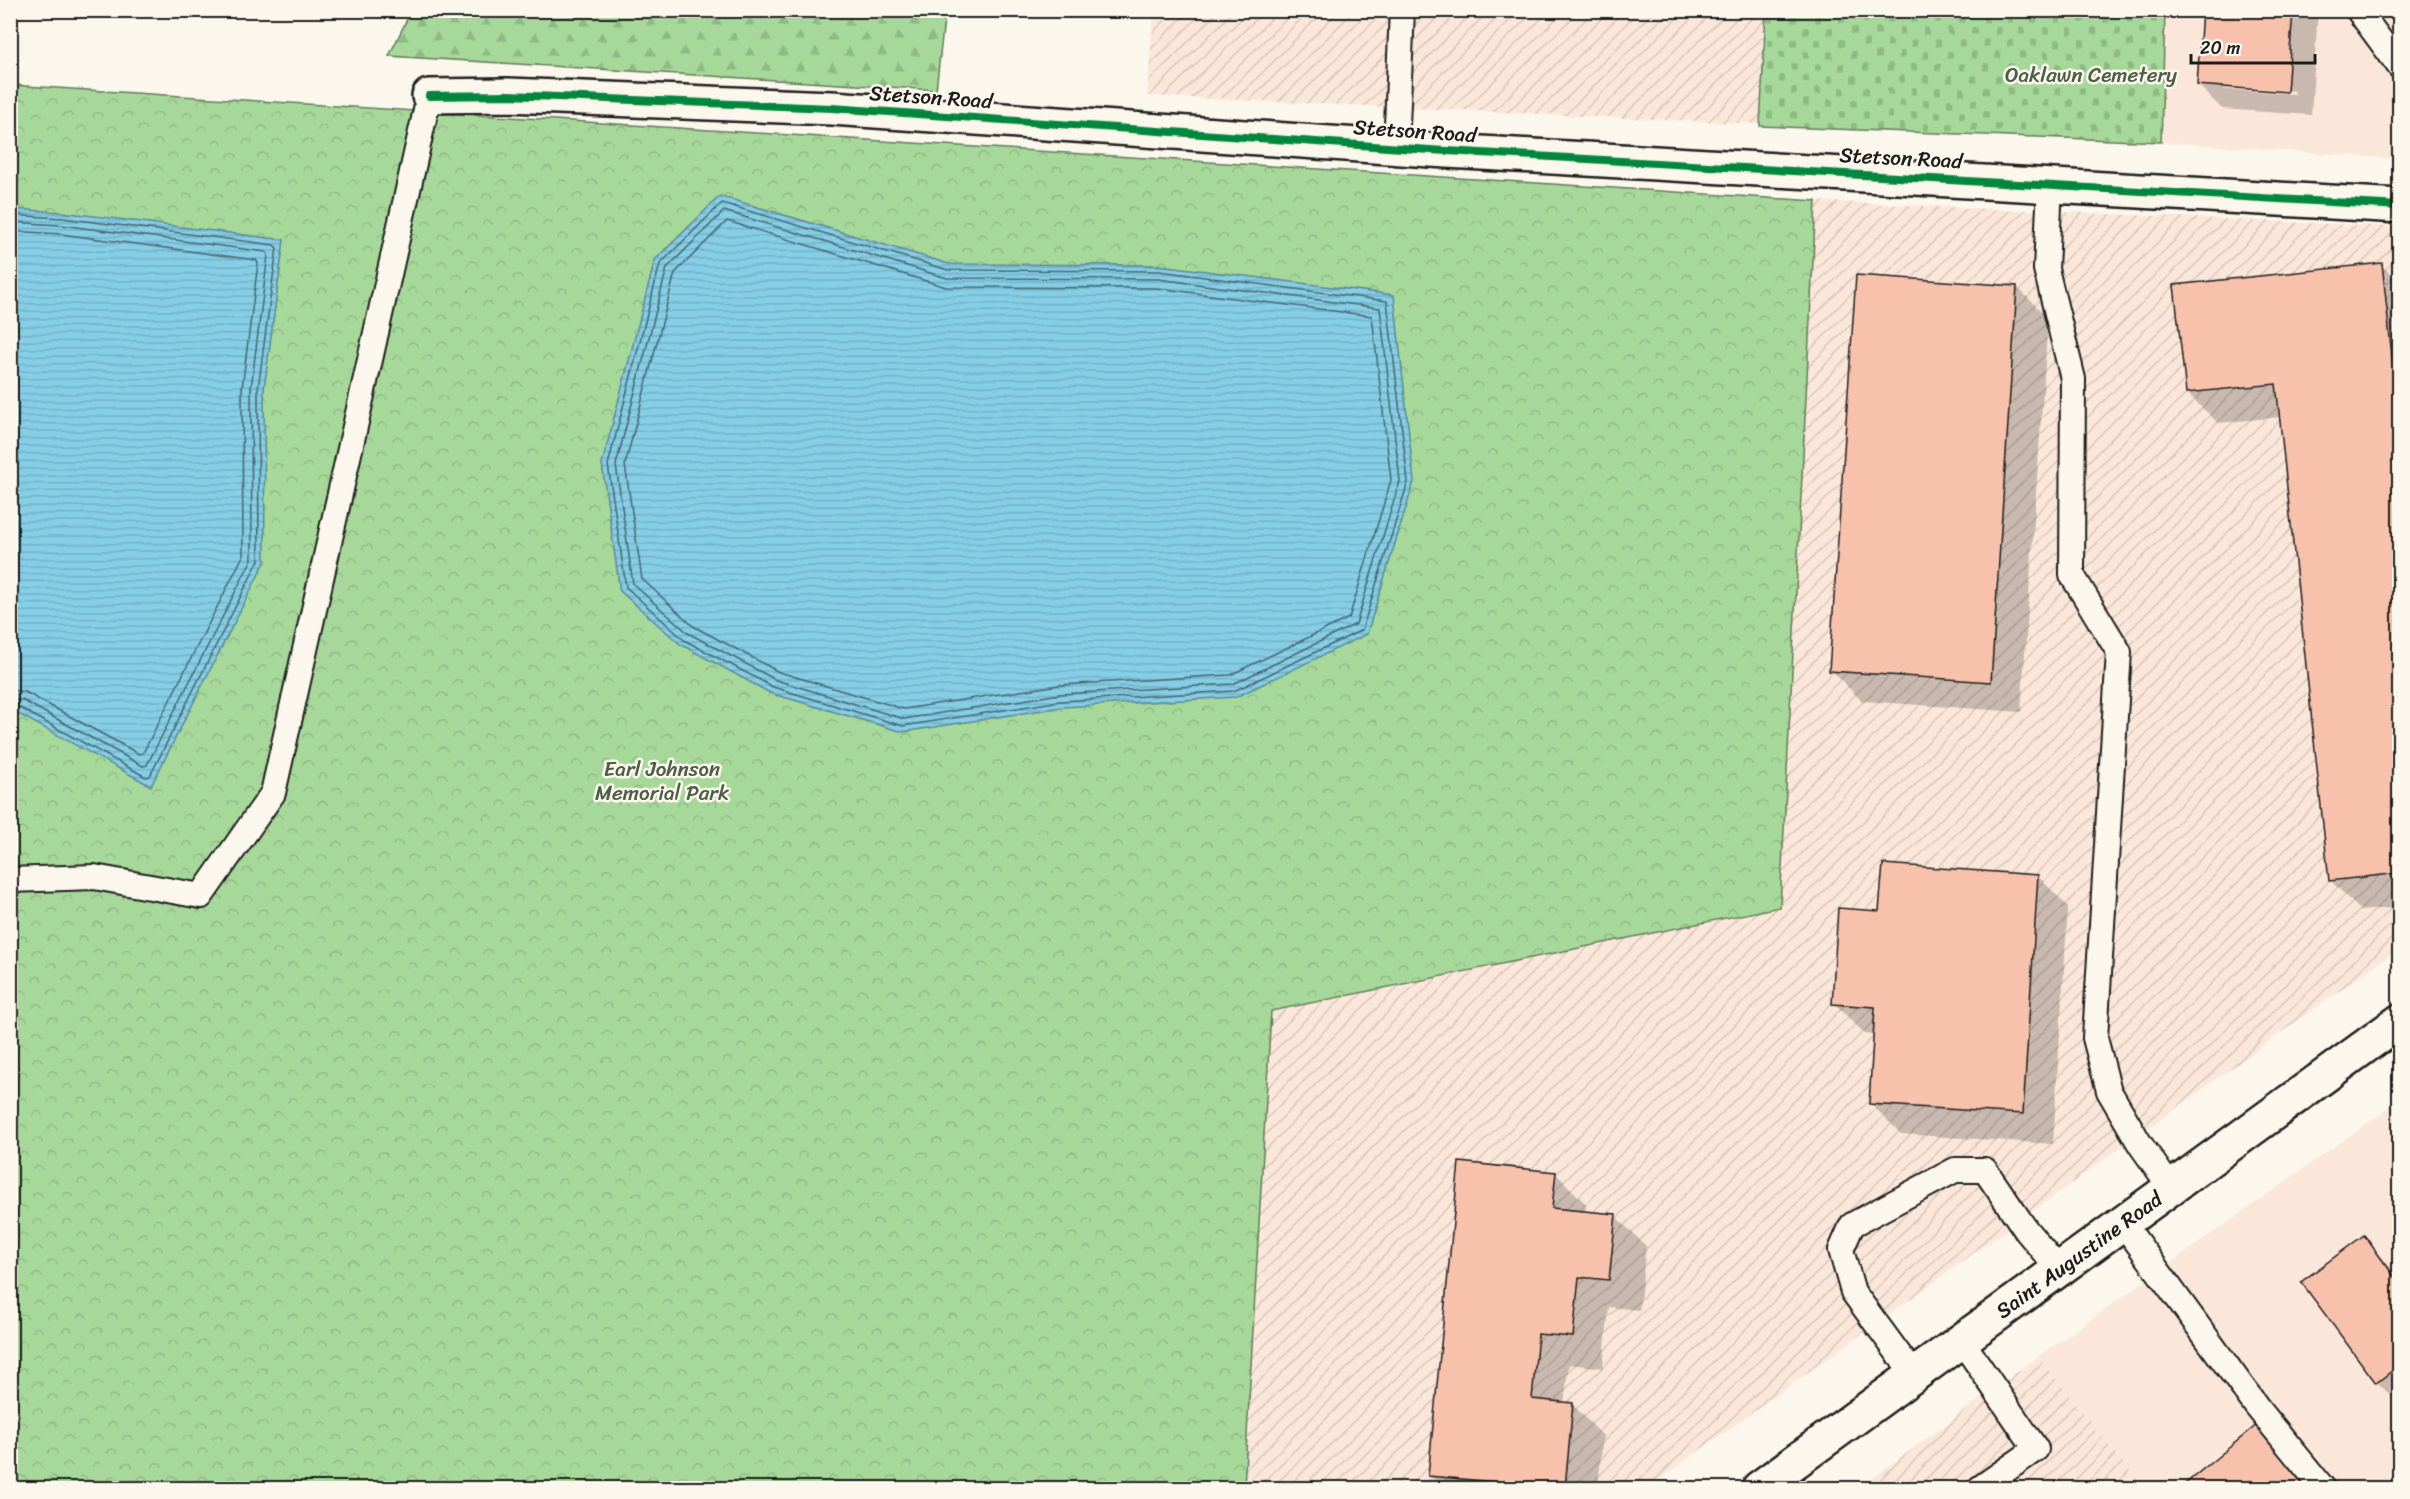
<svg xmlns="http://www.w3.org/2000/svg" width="2410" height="1499" font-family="Sriracha,sans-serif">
	<defs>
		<pattern id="industrial-furrows" width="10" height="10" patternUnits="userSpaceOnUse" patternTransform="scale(1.5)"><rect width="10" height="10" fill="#fae7d9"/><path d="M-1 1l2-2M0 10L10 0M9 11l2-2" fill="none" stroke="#d6c6ba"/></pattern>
		<pattern id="forest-firs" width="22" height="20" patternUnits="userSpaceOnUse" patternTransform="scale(1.5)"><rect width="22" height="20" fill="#a6d89a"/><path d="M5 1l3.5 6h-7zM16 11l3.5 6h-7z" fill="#8eb984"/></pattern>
		<pattern id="cemetery-stones" width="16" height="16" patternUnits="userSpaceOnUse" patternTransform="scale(1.5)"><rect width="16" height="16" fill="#a6d89a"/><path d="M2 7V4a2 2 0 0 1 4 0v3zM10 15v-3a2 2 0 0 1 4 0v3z" fill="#8eb984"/></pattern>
		<pattern id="park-crowns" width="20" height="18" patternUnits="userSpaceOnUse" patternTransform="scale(1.5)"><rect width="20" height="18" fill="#a6d89a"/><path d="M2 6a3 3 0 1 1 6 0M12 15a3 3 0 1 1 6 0" fill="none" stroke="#8eb984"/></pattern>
		<pattern id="water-rules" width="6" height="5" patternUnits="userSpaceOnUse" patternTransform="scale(1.5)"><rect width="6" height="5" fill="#85cee6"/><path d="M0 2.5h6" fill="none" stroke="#72b0c5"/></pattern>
	</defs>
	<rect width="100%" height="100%" fill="#fbf7ec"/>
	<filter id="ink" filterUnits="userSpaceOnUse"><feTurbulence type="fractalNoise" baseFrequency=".0167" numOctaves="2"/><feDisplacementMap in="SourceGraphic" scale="12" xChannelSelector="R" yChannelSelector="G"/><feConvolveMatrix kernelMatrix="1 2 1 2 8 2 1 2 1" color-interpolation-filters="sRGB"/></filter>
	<g filter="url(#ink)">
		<path fill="#fae7d9" d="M2165 11H2399V159L2161 142Z
			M2399 1101V1488H2144L2038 1357Z"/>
		<path fill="url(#industrial-furrows)" d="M1154 11H1766L1760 124 1147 96Z
			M1816 201 2399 227V948L1647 1488H1244L1271 1011 1780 907Z
			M2038 1357 2144 1488H1859Z"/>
		<path fill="url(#forest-firs)" stroke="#617a5b" stroke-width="1.5" d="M411 11V10L945 11 936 90 389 56Z"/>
		<path fill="url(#cemetery-stones)" stroke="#617a5b" stroke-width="1.5" d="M1766 11H2165L2161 142 1760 126Z"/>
		<path fill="url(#park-crowns)" stroke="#617a5b" stroke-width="1.5" d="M10 85 1816 201 1780 907 1271 1011 1244 1488H11Z"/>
		<path fill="url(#water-rules)" stroke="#5b8795" stroke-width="1.5" d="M720 196 949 264 1159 265 1394 295 1414 482 1367 634 1236 697 1062 707 903 732 770 693 680 644 620 591 602 464 655 260Z
			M11 209 62 212 284 240 264 389 265 562 151 786 15 712 11 714Z"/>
		<path fill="#0003" fill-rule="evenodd" d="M2204 10H2318L2311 115 2222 109 2198 85ZM2222 86 2295 91V94L2222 89Z
			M2381 265 2400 283V907L2361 911 2330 880 2281 417 2218 423 2187 393Z
			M2017 287 2048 318 2021 712 1862 701 1831 670Z
			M2038 876 2068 907 2053 1144 1901 1134 1870 1103 1874 1035 1865 1034 1834 1003Z
			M1555 1173 1586 1204 1585 1213 1615 1216 1646 1246 1639 1310 1609 1307 1603 1368 1569 1364 1564 1404 1573 1405 1603 1436 1598 1488H1443L1430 1475Z
			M2364 1237 2400 1278V1405L2377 1382Z
			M2258 1426 2315 1488H2183Z"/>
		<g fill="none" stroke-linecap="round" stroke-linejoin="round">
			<path stroke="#46636d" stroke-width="1.5" d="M722 203 948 270 1159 271 1387 301 1408 482 1362 630 1234 691 1061 701 903 726 773 687 684 640 626 587 608 465 660 264Z
				M724 211 947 278 1158 279 1380 308 1400 481 1356 624 1233 684 1060 694 904 719 776 680 688 633 633 584 616 465 667 268Z
				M10 215 62 218 274 245 277 248 258 389 259 560 150 776 146 777 18 707 10 708
				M727 221 946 287 1157 288 1372 316 1391 480 1349 618 1230 675 1059 685 904 709 779 672 693 626 642 579 625 465 675 273Z
				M10 222 61 225 266 252 268 255 251 388 252 559 147 765 143 766 22 700H10
				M10 231 61 234 256 260 258 263 242 388 243 556 143 753 139 754 25 692 10 690"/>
		</g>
		<path fill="#f8c1ac" stroke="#1c1c1c" stroke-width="1.5" d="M2202 10H2293L2287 92 2197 85Z
			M2382 263 2400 433V873L2329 881 2276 384 2186 393 2174 285Z
			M1856 275 2017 286 1991 682 1829 671Z
			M1883 864 2038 875 2023 1114 1869 1104 1875 1007 1832 1004 1838 908 1879 911Z
			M1459 1162 1556 1172 1552 1208 1616 1214 1609 1280 1579 1277 1573 1337 1538 1334 1532 1399 1573 1403 1565 1488 1428 1476Z
			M2364 1235 2400 1284V1365L2376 1383 2301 1282Z
			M2258 1424 2311 1488H2180Z"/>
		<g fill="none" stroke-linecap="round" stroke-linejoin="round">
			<g stroke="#1c1c1c" stroke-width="28">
				<path id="service" d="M2358 10 2400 67
					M1396 148 1402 10
					M2050 185 2046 269 2073 379 2072 575 2119 652 2095 1038 2109 1091 2140 1144 2171 1188
					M10 880 94 877 201 896 273 793 429 96
					M2123 1223 2257 1407 2323 1488
					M1962 1341 2036 1449 1980 1488
					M1914 1375 1853 1292 1841 1250 1852 1225 1955 1170H1985L2026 1230 2059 1270"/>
			</g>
			<g stroke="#1c1c1c" stroke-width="38">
				<path id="minor" d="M429 96 508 95 832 108 1430 150 2400 206"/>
			</g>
			<g stroke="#1c1c1c" stroke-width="38">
				<path id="secondary" d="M1759 1488 2400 1021"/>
			</g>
			<use href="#service" stroke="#fbf7ec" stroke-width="24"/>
			<use href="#minor" stroke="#fbf7ec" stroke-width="33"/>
			<use href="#secondary" stroke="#fbf7ec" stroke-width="33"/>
			<g stroke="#fbf7ec" stroke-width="11">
				<path id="cycleway" d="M429 96 508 95 832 108 1430 150 2400 206"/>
			</g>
			<use href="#cycleway" stroke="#00873e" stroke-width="8"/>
		</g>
	</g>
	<g text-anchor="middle" stroke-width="5" stroke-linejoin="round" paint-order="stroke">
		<g font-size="21" fill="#4c5e48" stroke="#fbf7ec">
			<text x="2091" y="82">Oaklawn Cemetery</text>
			<text x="662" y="776">Earl Johnson<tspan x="662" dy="24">Memorial Park</tspan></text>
		</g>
		<g font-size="21" fill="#1c1c1c" stroke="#fbf7ec">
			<text transform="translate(931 97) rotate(4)" y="7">Stetson Road</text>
			<text transform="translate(1415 131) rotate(4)" y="7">Stetson Road</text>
			<text transform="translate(1901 158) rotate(3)" y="7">Stetson Road</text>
			<text transform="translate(2079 1255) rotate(-36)" y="7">Saint Augustine Road</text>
		</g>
	</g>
	<rect width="2410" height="1499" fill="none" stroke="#fbf7ec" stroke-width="36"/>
	<rect x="18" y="18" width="2374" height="1463" fill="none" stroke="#1c1c1c" stroke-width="2" filter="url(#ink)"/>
	<path d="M2191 54v9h124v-9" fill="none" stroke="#1c1c1c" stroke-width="3"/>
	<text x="2200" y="54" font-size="18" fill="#1c1c1c" stroke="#fbf7ec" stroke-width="4.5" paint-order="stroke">20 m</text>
</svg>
